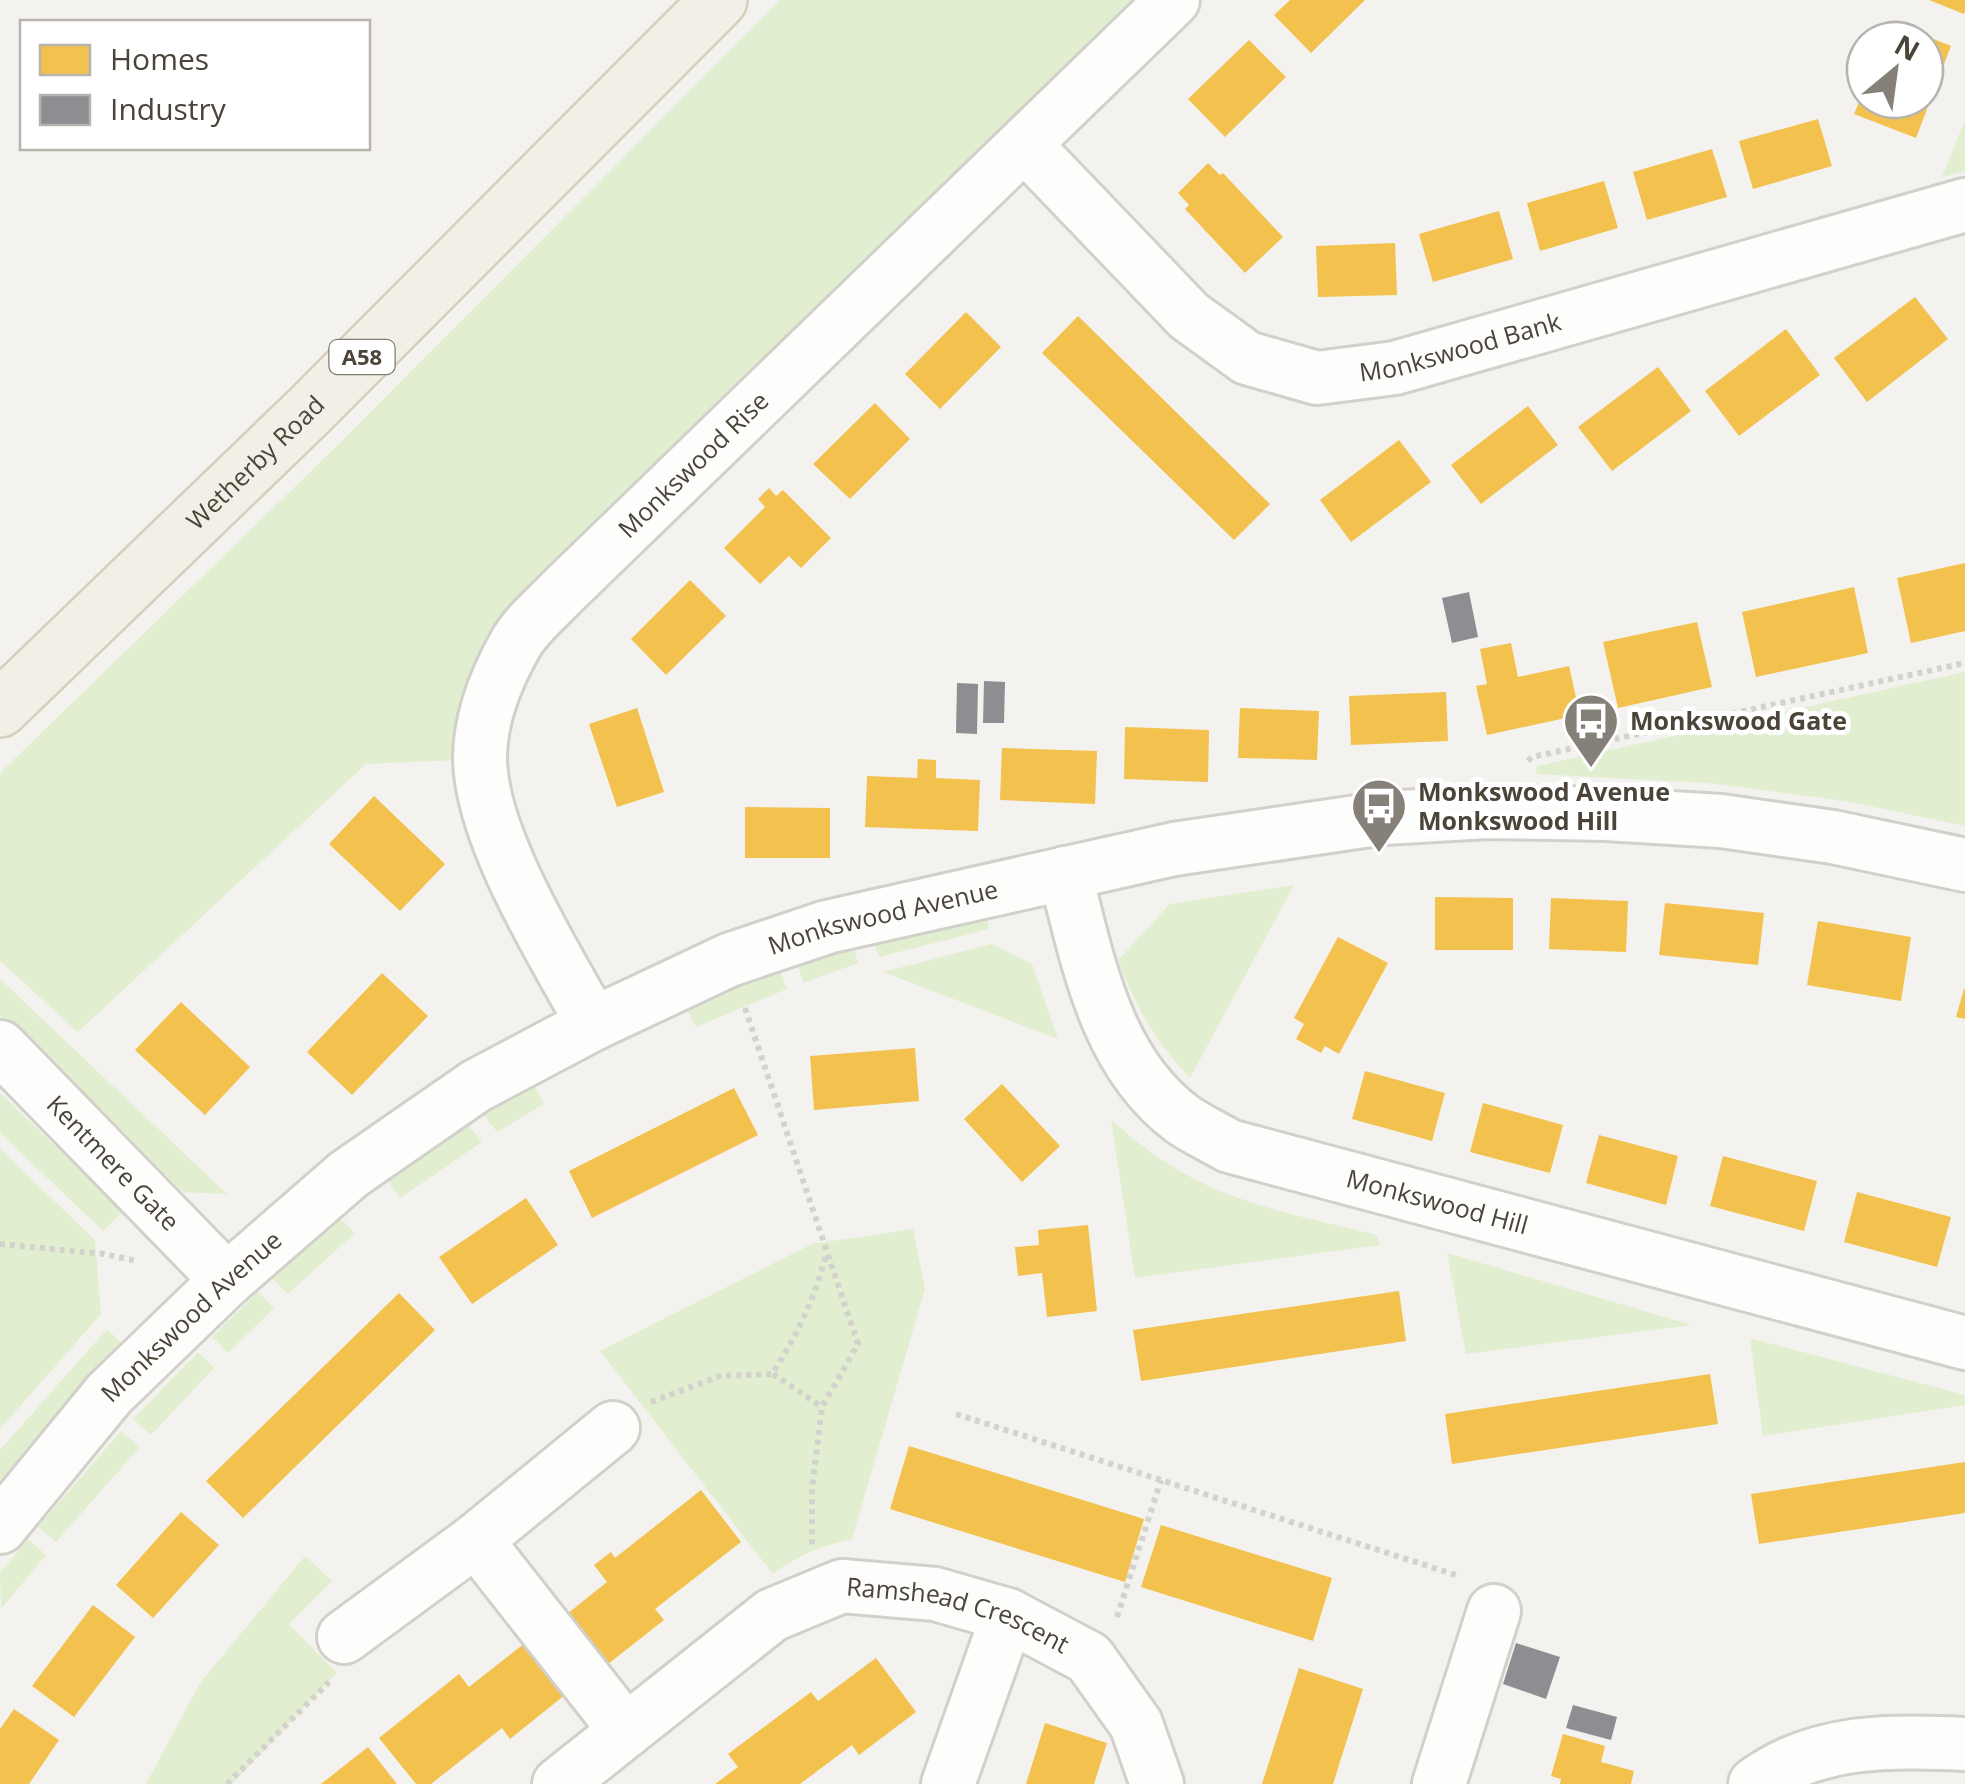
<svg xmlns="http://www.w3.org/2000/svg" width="1965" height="1784" font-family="'Open Sans',sans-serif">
	<rect width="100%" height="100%" fill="#f4f2ee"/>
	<path fill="#e1eecf" d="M780 0H1173L562 592 480 759 366 764 78 1032 0 961V773L342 441Z
		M1965 120V171L1942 177Z
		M1965 672V826L1845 801 1708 783 1536 774 1537 766Z
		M1294 885 1190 1078C1156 1043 1135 1006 1118 960L1170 904Z
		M986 913 989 929 879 957 873 940Z
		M992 944 1032 964 1058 1039 883 972Z
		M853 946 858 963 803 983 798 965Z
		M780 970 787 989 696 1027 686 1008Z
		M0 979 227 1194 183 1192 0 1016Z
		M533 1083 544 1104 497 1132 483 1114Z
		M0 1093 123 1211 103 1231 0 1133Z
		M1111 1119C1196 1199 1269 1208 1377 1235L1380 1245 1135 1278Z
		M467 1123 482 1142 400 1198 387 1180Z
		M0 1149 95 1240 101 1314 0 1429Z
		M340 1218 355 1233 288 1294 272 1278Z
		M913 1229 925 1289 852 1539C821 1546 798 1555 773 1574L600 1351 812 1244Z
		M1447 1253 1692 1325 1466 1354Z
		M258 1292 274 1308 228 1353 212 1337Z
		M107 1329 126 1347 0 1487V1450Z
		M1750 1338 1965 1395V1405L1763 1436Z
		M198 1352 214 1368 151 1435 133 1419Z
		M121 1431 140 1447 56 1542 38 1527Z
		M28 1539 46 1555 1 1609 0 1573Z
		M305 1556 332 1581 289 1624 337 1673 232 1784H146L200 1683Z"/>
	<path fill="#f2c14e" d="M1290 0H1365L1311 53 1274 15Z
		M1929 0H1965V11L1964 14Z
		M1891 22 1951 46 1916 138 1854 114 1865 88V100H1925V40H1884Z
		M1249 40 1286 77 1225 137 1188 99Z
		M1818 119 1832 166 1753 189 1739 141Z
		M1712 149 1727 197 1647 220 1633 172Z
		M1208 163 1220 175 1223 173 1283 237 1245 273 1185 209 1189 205 1178 193Z
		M1604 181 1618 228 1540 251 1527 203Z
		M1499 211 1513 259 1433 282 1419 234Z
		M1395 243 1397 295 1318 297 1316 246Z
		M1915 297 1948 339 1867 402 1834 358Z
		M966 312 1001 347 940 409 905 374Z
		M1078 316 1270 504 1234 540 1042 353Z
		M1786 329 1820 375 1739 436 1705 391Z
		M1658 367 1691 411 1612 471 1578 427Z
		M875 403 910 439 850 499 813 464Z
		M1528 406 1558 445 1481 504 1451 465Z
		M1399 440 1431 482 1351 542 1320 500Z
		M769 488 776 496 783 490 831 538 801 568 789 556 760 584 724 548 765 507 758 499Z
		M1965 563V631L1911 643 1897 578Z
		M690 580 726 616 666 675 631 639Z
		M1854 587 1868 653 1756 677 1742 612Z
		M1697 622 1712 687 1618 708 1603 642Z
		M1511 643 1518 677 1569 666 1580 715 1487 735 1476 686 1487 684 1480 649Z
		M1446 692 1448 741 1351 745 1349 696Z
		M637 708 664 792 617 807 589 724Z
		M1240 708 1319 711 1317 760 1238 758Z
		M1125 727 1209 730 1208 782 1124 779Z
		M1002 748 1097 751 1095 804 1000 800Z
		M918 759 936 760V778L980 780 978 831 865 827 867 776 917 778Z
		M374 796 445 864 400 911 329 844Z
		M745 807 830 808V858H745Z
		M1435 897 1513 898V950H1435Z
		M1551 898 1628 901 1626 952 1549 949Z
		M1665 903 1764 913 1758 965 1659 955Z
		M1818 921 1911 937 1901 1001 1807 985Z
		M1338 937 1388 963 1339 1054 1325 1046 1321 1053 1296 1039 1304 1024 1294 1018Z
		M382 973 428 1016 352 1095 307 1052Z
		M1964 989H1965V1019L1956 1017Z
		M181 1002 250 1067 205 1115 135 1050Z
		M915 1048 919 1101 814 1110 810 1056Z
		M1365 1071 1445 1093 1432 1141 1352 1119Z
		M1002 1084 1060 1146 1022 1182 964 1119Z
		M734 1088 758 1135 592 1218 569 1171Z
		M1483 1103 1563 1125 1550 1173 1470 1152Z
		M1599 1135 1678 1156 1666 1205 1586 1183Z
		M1723 1156 1817 1181 1804 1231 1710 1206Z
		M1857 1192 1951 1217 1937 1267 1844 1242Z
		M526 1198 558 1245 472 1304 439 1257Z
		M1088 1225 1097 1311 1047 1317 1042 1273 1018 1276 1015 1247 1039 1245 1038 1230Z
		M1399 1291 1406 1341 1141 1381 1133 1330Z
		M399 1293 435 1330 243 1518 206 1481Z
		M1710 1374 1718 1424 1452 1464 1445 1414Z
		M909 1446 1144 1519 1125 1582 890 1509Z
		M1965 1462V1513L1759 1544 1751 1494Z
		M701 1490 741 1542 655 1609 664 1620 608 1664 567 1614 607 1582 594 1565 611 1552 615 1558Z
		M181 1512 219 1545 153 1618 116 1585Z
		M1161 1525 1332 1578 1313 1641 1141 1587Z
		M93 1605 135 1637 74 1717 32 1686Z
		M525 1643 566 1694 510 1739 502 1728 431 1784H416L379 1738 459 1674 469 1687Z
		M876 1658 916 1712 859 1755 852 1745 800 1784H715L738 1767 728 1754 811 1692 818 1701Z
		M1299 1668 1363 1689 1333 1784H1262Z
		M14 1709 59 1740 29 1784H0V1729Z
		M1045 1723 1107 1743 1094 1784H1026Z
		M1563 1734 1605 1746 1601 1762 1634 1771 1631 1784H1560L1561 1779 1551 1776Z
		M368 1747 397 1784H321L340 1769Z"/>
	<path fill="#8d8d92" d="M1469 592 1478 637 1452 643 1442 598Z
		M984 681 1005 682 1004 723H983Z
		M957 683 978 684 977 734 956 733Z
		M1516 1643 1560 1657 1546 1699 1503 1684Z
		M1573 1705 1617 1717 1611 1740 1566 1728Z"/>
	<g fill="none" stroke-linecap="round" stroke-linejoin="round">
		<g stroke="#d2d0cb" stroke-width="58">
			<g id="minor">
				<path id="s1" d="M1025 145 1189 316 1247 358 1317 378 1395 368 1965 205"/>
				<path id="s2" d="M1065 873C1088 961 1105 1061 1182 1119 1196 1129 1214 1137 1229 1146L1965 1343"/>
				<path id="s3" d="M593 1024C555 955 481 838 480 759 480 718 496 678 516 643 527 624 547 608 562 592L1173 0"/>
				<path id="s4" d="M0 1047 227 1280"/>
				<path id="s5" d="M0 1527 109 1394 227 1280 349 1174 476 1086 593 1024 729 960 827 927 1174 849 1384 818 1488 812 1606 814 1721 821 1833 837 1965 865"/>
				<path d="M476 1540 626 1731"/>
				<path d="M344 1637 476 1540 613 1428"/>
				<path id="s6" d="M559 1784 772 1615 842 1586 935 1594 1008 1615 1089 1658 1136 1724 1157 1784"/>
				<path d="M948 1784 1008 1615"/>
				<path d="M1439 1784 1494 1611"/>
				<path d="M1755 1784C1816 1739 1893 1740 1965 1744"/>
			</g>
		</g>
		<g stroke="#d6cebb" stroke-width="60">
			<g id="major">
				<path id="s7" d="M0 709 310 410 719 0"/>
			</g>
		</g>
		<path stroke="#d3d2cc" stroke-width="6" stroke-dasharray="5 5" stroke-linecap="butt" d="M1528 761 1532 757 1965 663
			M745 1008 858 1344 822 1407 812 1489V1547
			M0 1244 104 1254 137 1261
			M773 1374 822 1407
			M651 1402 720 1376 772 1374C797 1335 814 1300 826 1255
			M956 1414 1459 1576
			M1117 1617 1161 1480
			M227 1784 329 1682"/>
		<use href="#minor" stroke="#fdfdfc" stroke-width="52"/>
		<use href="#major" stroke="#f2efe6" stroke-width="55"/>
	</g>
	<defs>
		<g id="bus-pin" transform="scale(2.875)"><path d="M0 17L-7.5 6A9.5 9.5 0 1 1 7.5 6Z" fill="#868178" stroke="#fff"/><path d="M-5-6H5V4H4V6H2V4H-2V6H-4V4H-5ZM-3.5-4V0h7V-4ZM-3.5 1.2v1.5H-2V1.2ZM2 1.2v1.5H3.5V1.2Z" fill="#fff"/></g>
	</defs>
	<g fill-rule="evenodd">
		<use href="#bus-pin" x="1591" y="721"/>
		<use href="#bus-pin" x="1379" y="806"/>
	</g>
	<g text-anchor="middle" stroke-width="10" stroke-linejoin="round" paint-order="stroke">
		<rect fill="#fff" stroke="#817c74" stroke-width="2.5" x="329.5" y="340" width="65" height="34" rx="8"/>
		<g font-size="22" font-weight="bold" fill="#4b4439">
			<text x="362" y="365">A58</text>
		</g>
		<g font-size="25" fill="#4b4439" stroke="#fff">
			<text dy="9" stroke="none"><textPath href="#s1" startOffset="528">Monkswood Bank</textPath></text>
			<text dy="9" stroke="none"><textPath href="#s7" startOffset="355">Wetherby Road</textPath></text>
			<text dy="9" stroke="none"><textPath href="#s3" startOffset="665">Monkswood Rise</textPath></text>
			<text dy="9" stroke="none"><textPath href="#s5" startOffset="1095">Monkswood Avenue</textPath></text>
			<text dy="9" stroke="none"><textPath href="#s4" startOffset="162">Kentmere Gate</textPath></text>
			<text dy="9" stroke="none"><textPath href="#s2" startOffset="548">Monkswood Hill</textPath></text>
			<text dy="9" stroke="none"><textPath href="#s5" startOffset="285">Monkswood Avenue</textPath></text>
			<text dy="9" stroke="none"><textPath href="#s6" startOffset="468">Ramshead Crescent</textPath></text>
		</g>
		<g font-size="25" font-weight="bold" fill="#4b4439" stroke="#fff" text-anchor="start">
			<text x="1630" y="730">Monkswood Gate</text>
			<text x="1418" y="801">Monkswood Avenue<tspan x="1418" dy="29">Monkswood Hill</tspan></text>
		</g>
	</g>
	<rect x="20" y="20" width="350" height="130" fill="#ffffff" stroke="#b7b4b0" stroke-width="2.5"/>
	<rect x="40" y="45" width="50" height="30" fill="#f2c14e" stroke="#b7b4b0" stroke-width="2.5"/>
	<text x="110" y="70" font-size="30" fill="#4b4439">Homes</text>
	<rect x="40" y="95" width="50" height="30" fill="#8d8d92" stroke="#b7b4b0" stroke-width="2.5"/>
	<text x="110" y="120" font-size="30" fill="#4b4439">Industry</text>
	<g transform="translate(1895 70) rotate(29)"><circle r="48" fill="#ffffff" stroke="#b7b4b0" stroke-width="2.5"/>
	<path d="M0-8L18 38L0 25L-18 38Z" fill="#868178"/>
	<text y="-15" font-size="28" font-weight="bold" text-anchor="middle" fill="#4b4439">N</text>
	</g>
</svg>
